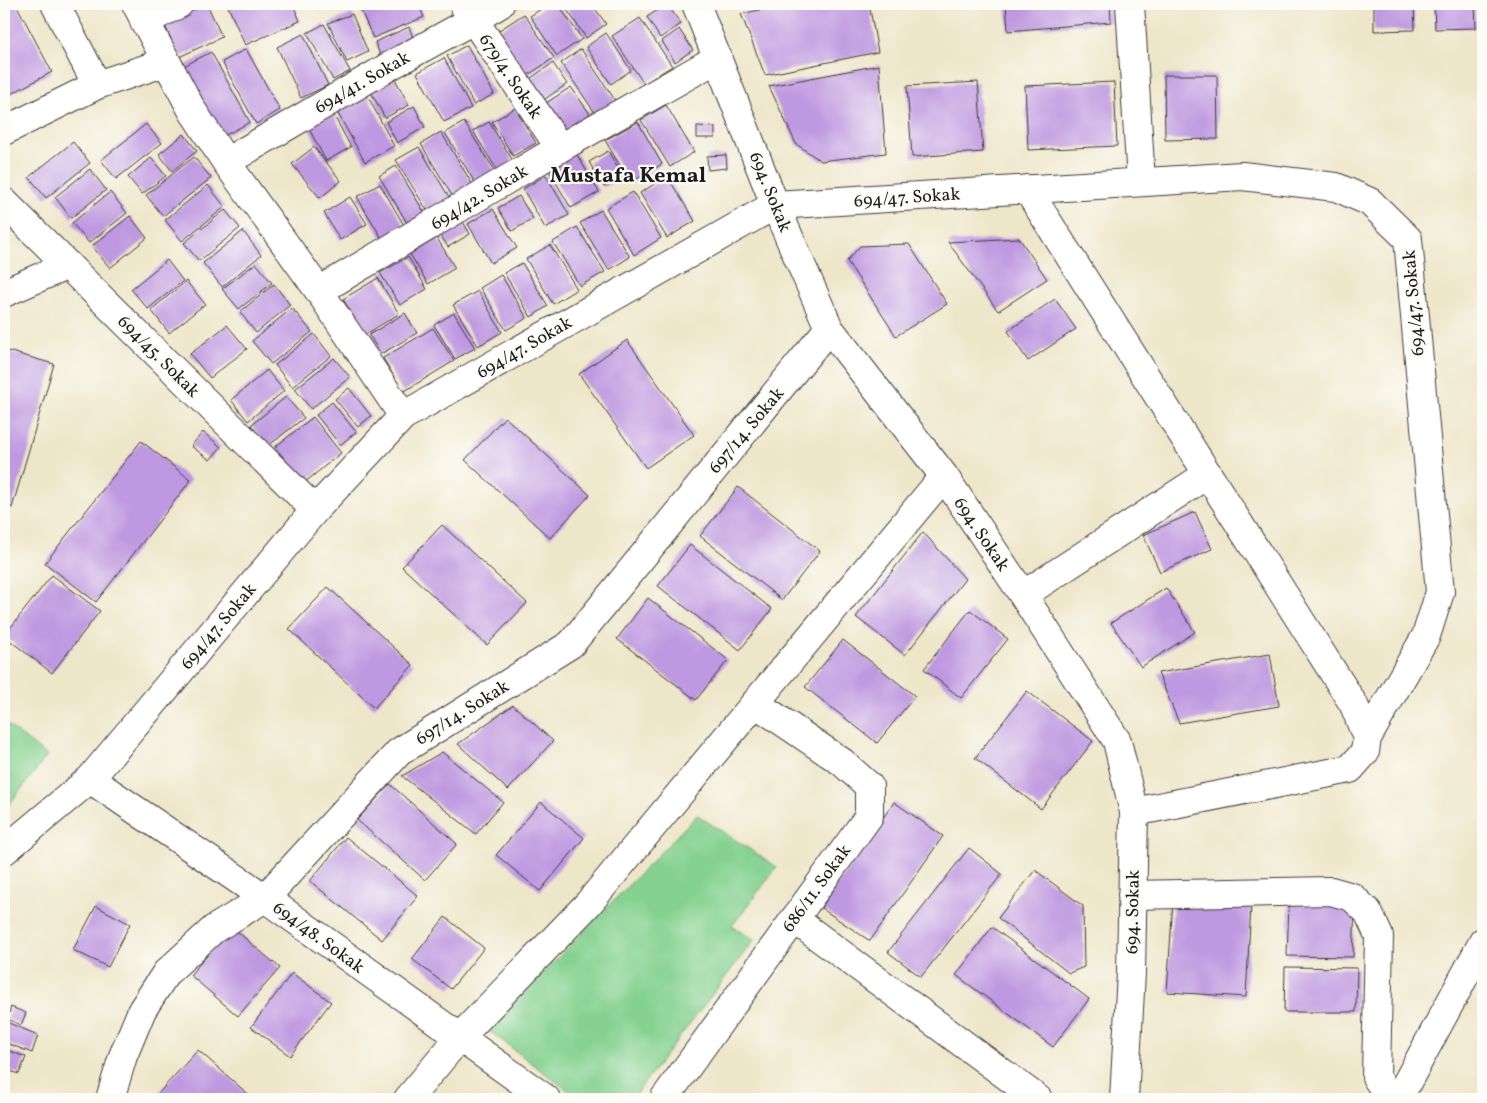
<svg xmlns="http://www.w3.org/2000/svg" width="1487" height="1103" font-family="Vollkorn,serif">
	<rect width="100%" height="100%" fill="#fdfcf7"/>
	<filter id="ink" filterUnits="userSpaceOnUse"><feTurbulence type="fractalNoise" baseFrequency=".02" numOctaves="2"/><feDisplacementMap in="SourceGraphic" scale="10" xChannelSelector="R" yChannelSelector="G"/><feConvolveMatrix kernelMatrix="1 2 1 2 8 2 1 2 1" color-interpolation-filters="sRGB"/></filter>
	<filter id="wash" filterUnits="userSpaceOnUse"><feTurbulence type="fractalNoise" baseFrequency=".0096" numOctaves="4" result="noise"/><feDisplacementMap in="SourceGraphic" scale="20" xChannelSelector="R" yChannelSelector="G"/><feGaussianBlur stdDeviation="1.12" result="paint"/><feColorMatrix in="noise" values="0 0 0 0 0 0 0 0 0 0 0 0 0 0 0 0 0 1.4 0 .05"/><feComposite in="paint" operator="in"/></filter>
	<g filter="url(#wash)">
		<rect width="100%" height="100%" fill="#eee6c9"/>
		<path fill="#84d190" stroke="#507656" d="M4 722 47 756 4 811Z
			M697 815 777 867 732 926 754 940 632 1099H579L488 1030Z"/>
		<g id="blocks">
			<path fill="#be98e0" d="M4 4H16L52 72 7 96 4 89Z
				M207 4 222 37 179 57 164 23Z
				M227 4H293L300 21 245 45Z
				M358 4H418L424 17 373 38Z
				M549 4H558L582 39 557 56 530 16Z
				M563 4H592L606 24 586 38Z
				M667 4 681 24 660 38 647 17Z
				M786 4H869L878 52 765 75 741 14Z
				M1006 4H1110L1111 22 1008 31Z
				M1374 4H1414L1415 30 1374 31Z
				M1434 4H1475L1476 28 1435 29Z
				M352 14 368 52 347 62 328 23Z
				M524 14 554 58 528 75 498 31Z
				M640 18 672 66 644 84 612 36Z
				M324 24 350 71 333 80 307 33Z
				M409 27 415 43 381 57 375 42Z
				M679 29 693 50 675 62 662 41Z
				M606 33 631 70 611 84 586 47Z
				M303 34 328 85 301 98 277 47Z
				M467 45 494 94 474 105 447 56Z
				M246 49 280 110 256 124 222 62Z
				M581 49 615 100 595 113 561 63Z
				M211 52 250 122 220 138 180 68Z
				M444 58 471 108 444 122 417 73Z
				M553 63 567 84 542 101 528 80Z
				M879 65 886 153 821 161 796 144 769 86Z
				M1164 75H1217L1218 139 1165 140Z
				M395 79 409 105 385 118 371 92Z
				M978 82 983 152 912 157 907 86Z
				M1114 82 1117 146 1028 150 1025 86Z
				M571 87 590 114 562 133 543 105Z
				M367 95 394 146 365 162 337 112Z
				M666 105 694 152 670 167 641 120Z
				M414 106 425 127 397 143 386 122Z
				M515 108 536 143 513 156 492 122Z
				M333 114 351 147 326 161 308 127Z
				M464 122 497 174 477 186 445 133Z
				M489 122 516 166 500 175 473 131Z
				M638 122 662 164 630 183 605 140Z
				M146 124 162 143 116 179 101 160Z
				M697 126 715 127V138H697Z
				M441 132 474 187 454 199 421 144Z
				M184 134 197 151 172 171 159 154Z
				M73 142 90 163 46 198 29 177Z
				M314 147 341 181 320 198 292 164Z
				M419 147 452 202 430 215 396 160Z
				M608 151 623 177 604 187 589 162Z
				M576 153 599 192 571 208 548 169Z
				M726 155 727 168 708 170 707 156Z
				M194 157 211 178 163 216 146 195Z
				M151 158 166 176 142 194 128 177Z
				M396 166 426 215 409 226 379 176Z
				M90 169 106 190 71 218 55 197Z
				M546 175 569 215 545 228 523 189Z
				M667 176 695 221 667 238 640 193Z
				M380 184 405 227 383 240 357 197Z
				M208 185 225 207 182 241 165 220Z
				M110 192 127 213 89 243 72 223Z
				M633 192 661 238 634 255 606 208Z
				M519 196 533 219 512 231 498 208Z
				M350 197 367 224 340 240 324 213Z
				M493 209 517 248 491 263 468 224Z
				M225 210 240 228 199 261 184 243Z
				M601 210 630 257 609 270 580 223Z
				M130 216 147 238 110 268 92 246Z
				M462 220 470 234 448 247 439 233Z
				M577 227 605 272 580 286 553 242Z
				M243 231 261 255 222 287 203 263Z
				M437 238 455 268 428 284 410 254Z
				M1019 238 1047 279 998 311 948 242Z
				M909 244 947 304 896 336 847 261 860 246Z
				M550 245 577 289 553 304 526 259Z
				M408 257 427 289 400 305 380 273Z
				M167 260 183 281 148 309 131 289Z
				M256 263 272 283 239 309 222 289Z
				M522 263 548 306 531 317 504 273Z
				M501 275 527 318 506 330 480 288Z
				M378 278 399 314 364 335 343 299Z
				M186 281 205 304 169 333 151 310Z
				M274 284 290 305 256 333 240 312Z
				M478 291 502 332 478 346 453 305Z
				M1055 299 1076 329 1028 361 1008 331Z
				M292 308 312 332 271 364 252 341Z
				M405 313 417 333 381 354 369 335Z
				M454 313 475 348 455 359 434 325Z
				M227 325 247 349 210 378 190 354Z
				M433 328 454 361 403 392 383 358Z
				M314 334 331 356 292 387 275 365Z
				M627 340 694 435 646 468 579 374Z
				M4 350 54 364 12 508 4 506Z
				M334 358 350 377 311 409 295 389Z
				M267 370 284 391 248 421 231 400Z
				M349 388 371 416 358 427 335 399Z
				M286 397 304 418 268 446 251 425Z
				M332 402 356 432 340 445 316 415Z
				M313 417 341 453 304 483 275 447Z
				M505 417 590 495 550 538 465 460Z
				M203 432 221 447 210 460 191 446Z
				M141 441 191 480 96 602 45 563Z
				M738 487 820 551 782 600 700 536Z
				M1195 512 1212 549 1160 572 1143 535Z
				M442 525 527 603 487 645 402 567Z
				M923 532 965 579 905 655 856 617Z
				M690 545 772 609 740 650 658 586Z
				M52 575 100 611 52 673 4 636Z
				M328 587 413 665 374 708 289 629Z
				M1166 588 1195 632 1141 667 1111 623Z
				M648 598 728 660 696 700 617 639Z
				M970 610 1008 639 961 698 924 669Z
				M843 640 915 696 877 743 805 687Z
				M1270 654 1279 706 1179 723 1158 673Z
				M1027 691 1093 741 1041 809 975 758Z
				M513 705 553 741 508 790 458 744Z
				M442 752 503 802 476 834 402 776Z
				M390 784 457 844 425 880 357 820Z
				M541 802 584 838 540 891 496 855Z
				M894 802 943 836 870 941 821 908Z
				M346 837 418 896 382 940 310 881Z
				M969 848 1002 874 921 977 888 952Z
				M1035 870 1083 906 1084 967 1069 973 998 918Z
				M1173 901 1251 905 1246 997 1167 992Z
				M1289 904 1355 905 1353 957 1287 956Z
				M96 906 130 924 108 967 73 950Z
				M445 917 484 948 451 989 412 959Z
				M232 927 280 968 238 1016 190 975Z
				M992 927 1089 999 1053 1047 956 975Z
				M1285 967 1357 968 1356 1012H1284Z
				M292 973 331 1002 290 1056 251 1027Z
				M11 1007 26 1013 21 1025 7 1019Z
				M4 1021 38 1035 32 1053 4 1042Z
				M4 1049 26 1057 19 1074 4 1069Z
				M198 1050 249 1095 245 1099H153Z"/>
		</g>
	</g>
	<g filter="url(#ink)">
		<use href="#blocks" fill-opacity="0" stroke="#3c3a36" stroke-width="1"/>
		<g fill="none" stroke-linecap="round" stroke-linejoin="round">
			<g stroke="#3c3a36" stroke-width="30">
				<path id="minor" d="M136 4 192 110 226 162 319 291 403 416
					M463 4 560 148
					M696 4 775 205 829 328 944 476 1023 595 1117 741 1134 812 1131 973 1124 1099
					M1130 4 1141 182
					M144 22 179 4
					M97 85 166 62
					M4 131 97 85 55 4
					M226 162 395 63 473 20 500 4
					M1027 189 1354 705 1367 738 1365 752 1350 769 1134 812
					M4 202 315 510
					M319 291 560 148 718 58
					M4 293 68 265
					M1023 595 1208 474
					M90 779 265 898 546 1099
					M4 851 90 779 315 510 403 416 775 205 1242 176 1336 187 1370 202 1408 239 1440 592 1426 636 1367 738
					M1132 895 1331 891 1352 897 1368 912 1379 936 1376 1077 1391 1099
					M794 919 1038 1099
					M110 1099 123 1056 142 1010 166 973 214 929 265 898 399 752 571 644 829 328
					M408 1099 459 1038 588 904 944 476
					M664 1099 869 816V786L842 762 755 703
					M1398 1099 1483 942"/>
			</g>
			<use href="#minor" stroke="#fff" stroke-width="28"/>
		</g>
	</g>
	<g text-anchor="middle" stroke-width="4.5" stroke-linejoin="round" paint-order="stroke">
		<g font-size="18" fill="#1c1c1c" stroke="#fdfcf7">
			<text transform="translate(511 76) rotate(56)" y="6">679/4. Sokak</text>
			<text transform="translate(362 82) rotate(-30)" y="6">694/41. Sokak</text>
			<text transform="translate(771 192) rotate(68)" y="6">694. Sokak</text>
			<text transform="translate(479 197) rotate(-31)" y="6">694/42. Sokak</text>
			<text transform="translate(907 197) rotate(-4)" y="6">694/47. Sokak</text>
			<text transform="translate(1413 303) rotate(-95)" y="6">694/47. Sokak</text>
			<text transform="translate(524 347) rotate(-30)" y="6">694/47. Sokak</text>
			<text transform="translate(159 356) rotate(45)" y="6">694/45. Sokak</text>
			<text transform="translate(746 430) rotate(-50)" y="6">697/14. Sokak</text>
			<text transform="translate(982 534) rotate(56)" y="6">694. Sokak</text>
			<text transform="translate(218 626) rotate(-50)" y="6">694/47. Sokak</text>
			<text transform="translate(462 712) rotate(-32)" y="6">697/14. Sokak</text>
			<text transform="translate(816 888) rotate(-54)" y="6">686/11. Sokak</text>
			<text transform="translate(1132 912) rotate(-89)" y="6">694. Sokak</text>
			<text transform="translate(319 937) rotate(36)" y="6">694/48. Sokak</text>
		</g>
		<g font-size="22" font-weight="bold" fill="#1c1c1c" stroke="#fdfcf7">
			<text x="628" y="182">Mustafa Kemal</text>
		</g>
	</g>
	<rect width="1487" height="1103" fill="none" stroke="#fdfcf7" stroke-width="20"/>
</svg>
